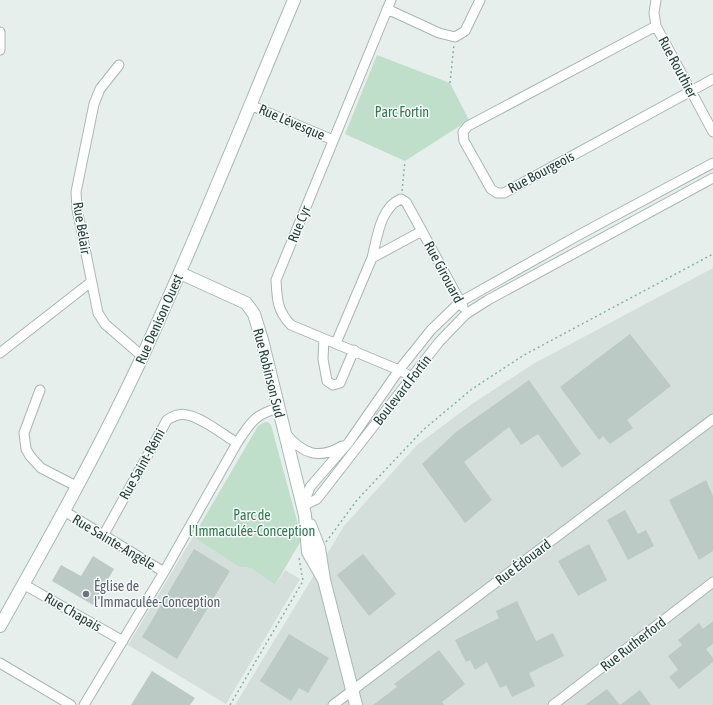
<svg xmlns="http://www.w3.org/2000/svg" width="713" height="705" font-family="'Asap Condensed',sans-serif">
	<rect width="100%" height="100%" fill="#e6efec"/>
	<path fill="#d4dfdb" d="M713 268V705H235L344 526 417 445 472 404 533 364Z
		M193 537 239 567 251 568 275 585 285 570 300 579 226 704 128 645Z"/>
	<path fill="#c0dfcb" d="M377 55 450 83 469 120 405 161 345 134Z
		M265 422H268L271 425 302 539 275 585 251 568 239 567 193 537 258 426Z"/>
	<path fill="#bbcac5" d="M630 334 671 386 627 420 633 428 610 444 603 436 599 440 560 387Z
		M529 380 581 454 562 468 538 434 521 445 509 427 464 462 492 500 465 523 422 464 456 432Z
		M706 480 713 496V551L699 560 669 500Z
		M625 510 638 534 646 530 654 546 628 560 607 520Z
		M589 544 607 580 578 596 558 561Z
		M194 549 230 571 177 659 142 637Z
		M363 554 396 594 369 616 337 575Z
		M93 556 114 569 93 605 52 581 61 565 81 576Z
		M517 601 536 641 553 633 564 656 529 673 535 686 512 697 506 685 500 688 487 662 475 670 470 660 466 662 455 640 499 618 496 611Z
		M713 621V644L706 649 713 658V662L679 689 669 677 678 670 668 656 682 645 678 640 699 623 703 629Z
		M289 634 329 658 308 693 299 688 291 701 260 681Z
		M439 650 465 684 442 702 444 705H373L397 687 394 684Z
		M152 671 195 698 190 705H131Z
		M607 689 620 705H585Z
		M640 690 651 705H620Z"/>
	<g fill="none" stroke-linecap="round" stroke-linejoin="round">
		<g stroke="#a8b7b4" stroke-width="11">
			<path id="street" d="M391 0 276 280C277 298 277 311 291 325L399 370 412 377
				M656 0 654 13 656 26 713 132
				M387 9 439 33 455 37 465 31 480 0
				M656 26 468 126 463 132 464 141 491 189 497 193H504L713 79
				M0 32V50
				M119 65 100 89 94 104 76 192 77 209 98 313 105 324 142 356
				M250 105 333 140
				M372 258C377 239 380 207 401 199L406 202 422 231
				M324 339 323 359 327 381 333 385 340 383 354 350
				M336 343 372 258 422 231 463 307
				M0 353 91 282
				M40 390 24 433 26 449 30 456 41 468 78 487
				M286 434C303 454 319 460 342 446
				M303 506 310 487 349 442 399 370 431 330 460 302 577 236 713 163
				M303 506 317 499 439 342 466 314 488 300 713 178
				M64 511 164 572
				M103 536 167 420C173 416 180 413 187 415 201 417 224 435 237 443
				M23 584 123 641
				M0 663 71 705
				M84 705 164 572 237 443C251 422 254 415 278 408
				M333 705 713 419
				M553 705 713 582"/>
		</g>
		<g stroke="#a4bbb5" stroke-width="14">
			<path id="secondary" d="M180 273 246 303 254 314 262 340 305 515 308 552 324 580
				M310 525 319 548 324 580 356 705
				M0 626C50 537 100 448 143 355 197 238 244 119 294 0"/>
		</g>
		<path stroke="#87b2a8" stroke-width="1.5" stroke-dasharray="2 3" stroke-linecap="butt" d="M450 83 454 44
			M402 191 405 161
			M326 542 357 500 423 430 472 389 524 355 713 254
			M230 705 303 581 299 558 301 557"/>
		<use href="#street" stroke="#fff" stroke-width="9"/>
		<use href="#secondary" stroke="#fff" stroke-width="12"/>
	</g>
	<circle fill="#6b7280" stroke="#f7fbf9" stroke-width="1.5" cx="86" cy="594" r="4"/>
	<g text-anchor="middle" stroke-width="3" stroke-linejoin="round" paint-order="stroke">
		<g font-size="14" fill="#25413c" stroke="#f7fbf9">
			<text transform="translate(678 67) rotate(62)" y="5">Rue Routhier</text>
			<text transform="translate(292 122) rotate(23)" y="5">Rue Lévesque</text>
			<text transform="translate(541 172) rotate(-28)" y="5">Rue Bourgeois</text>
			<text transform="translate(299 224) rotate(-68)" y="5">Rue Cyr</text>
			<text transform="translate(82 228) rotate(81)" y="5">Rue Bélair</text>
			<text transform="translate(444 272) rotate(62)" y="5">Rue Girouard</text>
			<text transform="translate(159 319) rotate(-66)" y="5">Rue Denison Ouest</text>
			<text transform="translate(269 373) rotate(76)" y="5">Rue Robinson Sud</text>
			<text transform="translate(402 390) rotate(-52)" y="5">Boulevard Fortin</text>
			<text transform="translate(142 464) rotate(-61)" y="5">Rue Saint-Rémi</text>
			<text transform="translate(114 542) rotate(31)" y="5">Rue Sainte-Angèle</text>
			<text transform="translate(523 562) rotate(-37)" y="5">Rue Édouard</text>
			<text transform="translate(73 612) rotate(30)" y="5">Rue Chapais</text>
			<text transform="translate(633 644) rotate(-38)" y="5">Rue Rutherford</text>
		</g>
		<g font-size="14" fill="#2f7852" stroke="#f7fbf9">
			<text x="402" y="117">Parc Fortin</text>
			<text x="252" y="520">Parc de<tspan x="252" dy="16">l'Immaculée-Conception</tspan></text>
		</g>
		<g font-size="14" fill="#5b616d" stroke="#f7fbf9" text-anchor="start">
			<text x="94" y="591">Église de<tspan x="94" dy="16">l'Immaculée-Conception</tspan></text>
		</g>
	</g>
</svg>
